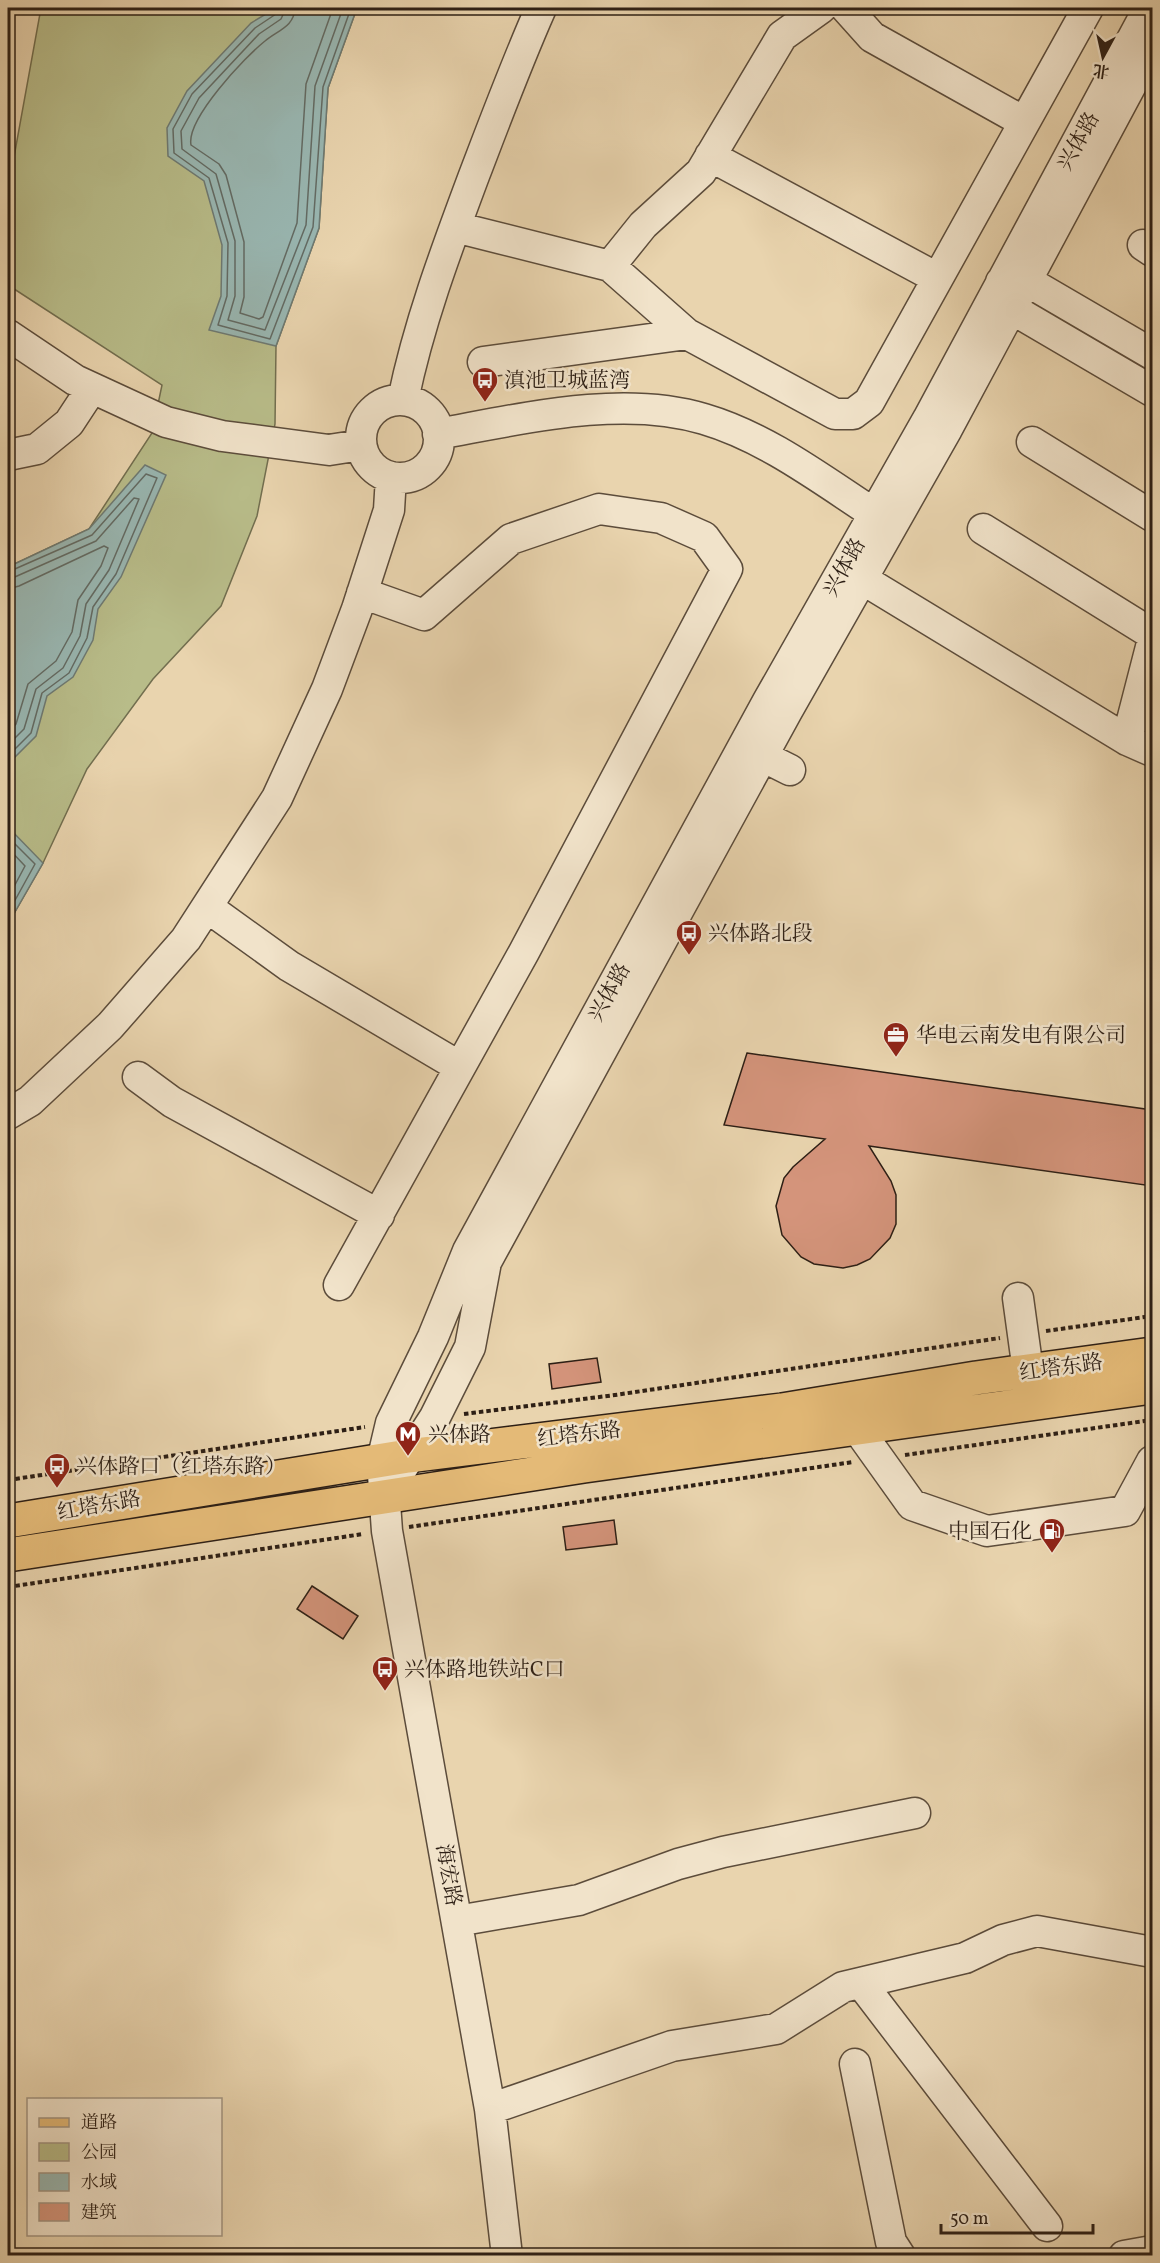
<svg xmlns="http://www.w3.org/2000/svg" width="1160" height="2263" font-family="Vollkorn,'Noto Serif SC',serif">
	<rect width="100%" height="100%" fill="#e9d4ae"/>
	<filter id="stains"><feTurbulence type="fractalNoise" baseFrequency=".00333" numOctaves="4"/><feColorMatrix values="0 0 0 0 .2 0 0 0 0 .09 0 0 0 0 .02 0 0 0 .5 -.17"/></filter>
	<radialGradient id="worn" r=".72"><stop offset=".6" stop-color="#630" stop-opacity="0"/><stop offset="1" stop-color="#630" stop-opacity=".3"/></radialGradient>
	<path fill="#b8bc89" stroke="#726e4f" stroke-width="1.5" d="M41 8H357L328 88 319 228 276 346 275 424 257 516 221 606 153 679 87 769 43 863 8 924V567L89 529 152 433 162 385 8 285V190Z"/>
	<path fill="#99b7b2" stroke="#6e7a73" stroke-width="1.5" d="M276 8H357L328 88 319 228 276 346 209 330 221 296 222 245 204 181 168 156 167 128 187 91 251 23Z
		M145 465 166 475 121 577 98 609 93 640 73 677 47 696 36 736 8 764V567L89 529Z
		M8 827 43 863 8 924Z"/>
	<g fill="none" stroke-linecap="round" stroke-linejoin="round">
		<path stroke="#636b64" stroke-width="1.5" d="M278 8 276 14 255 28 192 94 173 129 174 153 209 178 228 243 227 296 218 325 270 339 313 227 323 87 351 8
			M286 8 281 19 259 34 199 98 181 131 182 149 216 174 235 241V296L228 320 265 330 306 225 315 86 343 8
			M295 8C294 27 278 30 265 41 245 57 186 119 191 145L219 164 226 175 244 242V297L240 313 259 319 263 317 297 223 306 84 333 8
			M8 572 92 535 146 474 157 478 116 574 93 607 87 638 69 673 42 693 31 733 8 756
			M8 580 96 541 134 498 139 499 109 570 86 604 80 636 63 668 36 689 24 729 8 745
			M8 589 19 586 104 546 108 548 101 566 78 600 72 632 56 661 28 684 16 724 8 733
			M8 837 35 864 8 913
			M8 848 25 866 8 898"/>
	</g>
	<path fill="#d4947b" stroke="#2d1f15" stroke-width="1.5" d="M747 1053 1152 1110V1186L869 1146 891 1181 896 1195V1224L890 1238 870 1259 857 1265 843 1268 814 1264 801 1257 782 1235 776 1206 784 1178 793 1167 825 1139 724 1125Z
		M597 1358 601 1382 552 1389 549 1364Z
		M614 1520 617 1544 566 1550 563 1527Z
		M312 1586 358 1616 343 1639 297 1609Z"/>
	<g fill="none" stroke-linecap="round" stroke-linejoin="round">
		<g stroke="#5c4c3b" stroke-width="33">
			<path id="minor" d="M846 8 872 37 1024 122
				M710 156 937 278
				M455 227 610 266 687 334 835 414H853L869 402 1088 8
				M1143 245 1152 251
				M610 266 643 225 701 172 782 36 821 8
				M8 335 75 380 166 422 222 436 329 450 361 445
				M1152 354 1027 281 1001 282 1012 309 1152 391
				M483 362 687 334
				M403 400C419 322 447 248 475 173 496 118 517 62 541 8
				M361 439a39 39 0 1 1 78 0a39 39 0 1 1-78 0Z
				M438 434C521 419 622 394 704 419 772 439 831 487 890 524
				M1032 442 1152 516
				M8 455 37 449 69 423 92 388
				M983 529 1152 634
				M862 579 1127 740 1152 751
				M1127 740 1152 643
				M746 748 790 770
				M207 907 289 966 460 1067
				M138 1077 172 1102 379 1215
				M8 1114 30 1101 110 1026 186 939 277 798 327 689 357 609 389 510 391 477
				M339 1285 524 952 727 569 704 537 661 518 599 509 511 539 424 615 362 593
				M1018 1298 1028 1371
				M857 1428 912 1505 987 1531 1125 1511 1152 1461
				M399 1473 435 1417 470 1347 486 1262 787 711 947 429 1152 46
				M457 1921 579 1900 678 1864 723 1852 915 1813
				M861 1983 1047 2226
				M855 2064 891 2242 900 2256
				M490 2109 672 2046 776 2029 843 1987 965 1958 1003 1940 1037 1931 1152 1952
				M507 2256 490 2109 387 1531 382 1461 391 1423 433 1337 468 1251 768 701 928 419 1149 8
				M1124 2256 1152 2251"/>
		</g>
		<g stroke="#2d1f15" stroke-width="36">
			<path id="major" d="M8 1521 408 1456 782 1410 976 1378 1152 1354
				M8 1555 584 1466 1152 1387"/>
		</g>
		<path stroke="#2d1f15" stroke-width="4" stroke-dasharray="4.5 3" stroke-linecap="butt" d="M1046 1331 1152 1316
			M464 1414 615 1395 1000 1338
			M905 1455 1152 1420
			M8 1480 365 1427
			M409 1527 853 1462
			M8 1587 363 1534"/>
		<use href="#minor" stroke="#f1e3ca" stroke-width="30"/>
		<use href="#major" stroke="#e4ba77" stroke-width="33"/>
	</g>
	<defs>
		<g id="bus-pin" transform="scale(1.35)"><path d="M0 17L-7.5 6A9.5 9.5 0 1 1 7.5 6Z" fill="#8f2418" stroke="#f1e3ca"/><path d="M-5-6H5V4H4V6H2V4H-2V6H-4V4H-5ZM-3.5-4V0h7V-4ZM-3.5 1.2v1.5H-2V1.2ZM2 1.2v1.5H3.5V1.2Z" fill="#fff"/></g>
		<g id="office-pin" transform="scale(1.35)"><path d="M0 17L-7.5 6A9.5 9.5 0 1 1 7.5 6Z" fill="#8f2418" stroke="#f1e3ca"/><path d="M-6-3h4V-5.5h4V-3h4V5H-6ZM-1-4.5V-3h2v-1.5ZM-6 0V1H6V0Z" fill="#fff"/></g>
		<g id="metro-pin" transform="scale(1.35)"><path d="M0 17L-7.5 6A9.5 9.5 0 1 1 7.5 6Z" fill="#8f2418" stroke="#f1e3ca"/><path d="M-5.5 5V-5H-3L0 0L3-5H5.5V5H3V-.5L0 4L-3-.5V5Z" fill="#fff"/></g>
		<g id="fuel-pin" transform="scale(1.35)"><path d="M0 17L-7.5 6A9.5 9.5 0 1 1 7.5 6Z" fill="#8f2418" stroke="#f1e3ca"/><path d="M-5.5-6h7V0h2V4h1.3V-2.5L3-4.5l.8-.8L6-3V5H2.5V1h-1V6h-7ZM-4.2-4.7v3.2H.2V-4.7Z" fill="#fff"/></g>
	</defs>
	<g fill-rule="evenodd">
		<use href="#bus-pin" x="485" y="380"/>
		<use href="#bus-pin" x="689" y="933"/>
		<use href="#office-pin" x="896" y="1035"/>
		<use href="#metro-pin" x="408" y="1434"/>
		<use href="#bus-pin" x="57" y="1466"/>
		<use href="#fuel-pin" x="1052" y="1531"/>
		<use href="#bus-pin" x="385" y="1669"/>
	</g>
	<g text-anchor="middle" stroke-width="5" stroke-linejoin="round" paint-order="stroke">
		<g font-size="21" fill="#2d1f15" stroke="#f1e3ca">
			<text transform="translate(1078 141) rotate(-61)" y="7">兴体路</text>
			<text transform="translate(844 567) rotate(-61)" y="7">兴体路</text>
			<text transform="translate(609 992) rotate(-61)" y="7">兴体路</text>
			<text transform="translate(1061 1367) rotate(-8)" y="7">红塔东路</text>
			<text transform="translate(579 1434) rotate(-7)" y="7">红塔东路</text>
			<text transform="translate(99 1505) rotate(-10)" y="7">红塔东路</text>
			<text transform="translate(449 1875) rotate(80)" y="7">海宏路</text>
		</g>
		<g font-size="21" fill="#2d1f15" stroke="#f1e3ca" text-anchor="start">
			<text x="504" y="387">滇池卫城蓝湾</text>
			<text x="708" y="940">兴体路北段</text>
			<text x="916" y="1042">华电云南发电有限公司</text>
			<text x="428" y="1441">兴体路</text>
			<text x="76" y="1473">兴体路口（红塔东路）</text>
			<text x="1032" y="1538" text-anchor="end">中国石化</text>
			<text x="404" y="1676">兴体路地铁站C口</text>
		</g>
	</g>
	<rect width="1160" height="2263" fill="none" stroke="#e9d4ae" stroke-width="30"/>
	<rect x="9" y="9" width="1142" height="2245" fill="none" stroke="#2d1f15" stroke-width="3"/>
	<rect x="15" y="15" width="1130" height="2233" fill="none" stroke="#2d1f15" stroke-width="1.5"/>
	<rect x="27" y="2098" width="195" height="138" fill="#f1e3ca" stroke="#a39582" stroke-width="1.5"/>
	<rect x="39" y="2118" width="30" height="9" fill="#e4ba77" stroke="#a39582" stroke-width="1.5"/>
	<text x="81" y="2128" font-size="18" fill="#2d1f15">道路</text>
	<rect x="39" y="2143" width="30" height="18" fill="#b8bc89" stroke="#a39582" stroke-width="1.5"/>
	<text x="81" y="2158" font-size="18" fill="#2d1f15">公园</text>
	<rect x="39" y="2173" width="30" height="18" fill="#99b7b2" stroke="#a39582" stroke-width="1.5"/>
	<text x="81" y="2188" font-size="18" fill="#2d1f15">水域</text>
	<rect x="39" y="2203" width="30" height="18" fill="#d4947b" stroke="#a39582" stroke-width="1.5"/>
	<text x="81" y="2218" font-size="18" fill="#2d1f15">建筑</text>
	<g transform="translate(1103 57) rotate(188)" stroke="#f1e3ca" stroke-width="4.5" paint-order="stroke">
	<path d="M0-4.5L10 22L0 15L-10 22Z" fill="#2d1f15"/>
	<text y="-9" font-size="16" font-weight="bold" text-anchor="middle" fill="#2d1f15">北</text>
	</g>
	<path d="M941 2224v9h152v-9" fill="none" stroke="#2d1f15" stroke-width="3"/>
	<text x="950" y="2224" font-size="18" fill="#2d1f15" stroke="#f1e3ca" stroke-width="4.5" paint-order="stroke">50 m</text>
	<rect width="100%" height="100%" filter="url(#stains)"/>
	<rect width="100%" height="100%" fill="url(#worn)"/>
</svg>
